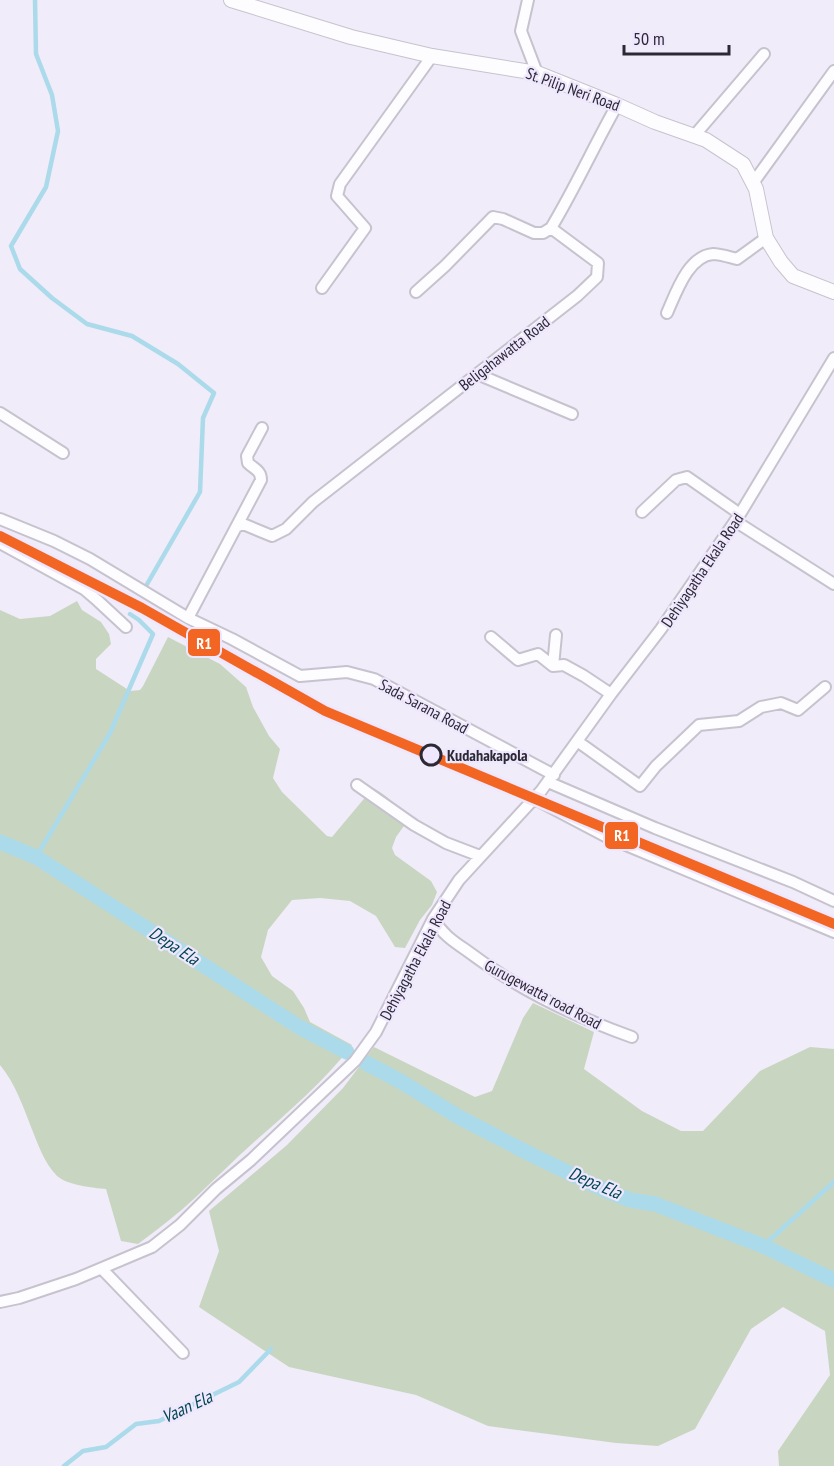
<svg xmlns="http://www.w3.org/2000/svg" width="834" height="1466" font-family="'PT Sans Narrow',sans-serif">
	<rect width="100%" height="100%" fill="#f0ecf9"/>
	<path fill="#c8d6c1" d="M77 601 82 610 101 622 109 634 111 644 96 659V669L130 691 140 690 143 686 168 637 220 664 246 687 253 707 269 736 280 749 273 778 282 792 327 836 332 837 373 788C386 795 400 807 409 819L396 837 392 848 395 855 431 881 437 892 432 905 420 920 405 948 395 947 376 916 350 901 320 898 292 900 268 930 261 957 272 976 293 991 304 1008 310 1022 352 1045C324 1082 288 1112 253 1143 234 1160 215 1179 196 1197 178 1214 158 1229 138 1244L121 1241 106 1189C93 1188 67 1185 57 1176 44 1163 38 1144 31 1127 23 1106 15 1083 0 1065V610L20 619 50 616Z
		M533 1003 594 1032 584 1069 642 1111 681 1131H703L760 1071 810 1047 834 1049V1466H779L778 1451 830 1375 825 1331 783 1307 751 1329 695 1429 658 1446 616 1443 488 1426 416 1395 289 1367 199 1307 219 1251 209 1211 287 1145 343 1088 374 1047 475 1097 492 1091 523 1018Z"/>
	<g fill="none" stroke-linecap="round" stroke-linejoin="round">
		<path stroke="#abdaea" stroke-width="4.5" d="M35 0 36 54 52 95 58 131 46 187 11 246 20 269 52 298 87 324 132 336 178 364 214 393 203 418 200 492 146 586
			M36 857 110 733 153 634 139 620 130 614
			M763 1246 834 1182
			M64 1466 83 1451 106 1447 136 1424 159 1421 239 1382 271 1349"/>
		<path stroke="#abdaea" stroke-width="15" d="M0 842 36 857 299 1027 347 1052
			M366 1063 400 1081 457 1116 526 1152 604 1190 630 1200 655 1204 763 1246 834 1280"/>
		<g stroke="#c7c3ce" stroke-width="14">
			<path id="minor" d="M528 0 521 31 537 73
				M694 136 764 54
				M753 183 834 71
				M322 288 365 228 337 196 340 184 432 56
				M416 292 445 266 493 217 503 219 534 233H543L551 228
				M667 313C676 293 688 256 713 254 720 254 729 257 737 259L766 238
				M477 374 572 414
				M0 413 63 453
				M642 512 676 480 687 477 740 514
				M0 519 54 541 90 559 188 618 232 639 300 676 347 672 374 679 554 775
				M735 521 834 584
				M236 527 243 524 272 536 286 529 313 502 577 296 597 277 598 263 551 228C575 188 594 146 617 105
				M0 543 84 589 98 601 126 627
				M188 618 261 480C261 470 254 469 248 463L247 456 262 428
				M491 637 518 660 538 654 553 666 564 665 584 676 611 694
				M553 666 556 635
				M577 741 640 786 656 766 699 725 739 721 761 707 781 703 798 710 825 687
				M548 782 655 828 793 882 834 901
				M357 785 414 825 446 843 480 856
				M535 799 609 838 834 932
				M433 919C443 934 451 940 466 950 516 988 573 1016 632 1037
				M102 1269 183 1353
				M0 1302 19 1298 76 1279 152 1247 180 1225 216 1189 251 1160 355 1061 376 1032 433 919 459 880 541 791 611 694 661 629 740 514 834 358"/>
		</g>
		<g stroke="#c7c3ce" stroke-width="16">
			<path id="tertiary" d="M231 0 351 37 432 56 537 73 617 105 655 122 706 140 743 164 756 189 766 238 781 262 793 276 834 292"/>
		</g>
		<use href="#minor" stroke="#fdfcfe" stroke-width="10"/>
		<use href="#tertiary" stroke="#fdfcfe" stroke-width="14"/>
		<g stroke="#eee7fe" stroke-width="15">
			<path id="rail-1" d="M0 536 142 608 325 711 834 924"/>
		</g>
		<use href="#rail-1" stroke="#f26522" stroke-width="10"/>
	</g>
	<circle fill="#eee7fe" stroke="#2c2934" stroke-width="3" cx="431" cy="755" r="10"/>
	<g text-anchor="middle" stroke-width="4.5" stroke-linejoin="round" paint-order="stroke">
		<g font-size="16" fill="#2c2934" stroke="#eee7fe">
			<text transform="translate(573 89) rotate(20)" y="6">St. Pilip Neri Road</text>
			<text transform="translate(504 353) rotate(-38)" y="6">Beligahawatta Road</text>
			<text transform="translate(702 570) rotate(-56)" y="6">Dehiyagatha Ekala Road</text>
			<text transform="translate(424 706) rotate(28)" y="6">Sada Sarana Road</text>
			<text transform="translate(415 960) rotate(-62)" y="6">Dehiyagatha Ekala Road</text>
			<text transform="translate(543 994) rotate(28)" y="6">Gurugewatta road Road</text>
		</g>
		<g font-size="16" font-weight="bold" fill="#2c2934" stroke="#eee7fe" text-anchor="start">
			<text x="447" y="761">Kudahakapola</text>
		</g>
		<g font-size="18" font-style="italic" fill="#034651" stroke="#eee7fe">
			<text transform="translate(174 946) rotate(33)" y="6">Depa Ela</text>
			<text transform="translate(595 1183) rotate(23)" y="6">Depa Ela</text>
			<text transform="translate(187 1407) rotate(-25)" y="6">Vaan Ela</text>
		</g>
	</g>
	<g stroke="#eee7fe" stroke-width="2">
		<rect x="187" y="628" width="34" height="29" rx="6" fill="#f26522"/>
		<rect x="604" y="821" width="35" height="29" rx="6" fill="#f26522"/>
	</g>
	<g font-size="16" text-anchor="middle" font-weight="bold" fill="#fff">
		<text x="204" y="649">R1</text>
		<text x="622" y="841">R1</text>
	</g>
	<path d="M624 45v9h105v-9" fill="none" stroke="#2c2934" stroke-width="3"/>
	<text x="633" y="45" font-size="18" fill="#2c2934" stroke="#eee7fe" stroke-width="4.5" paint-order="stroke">50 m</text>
</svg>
